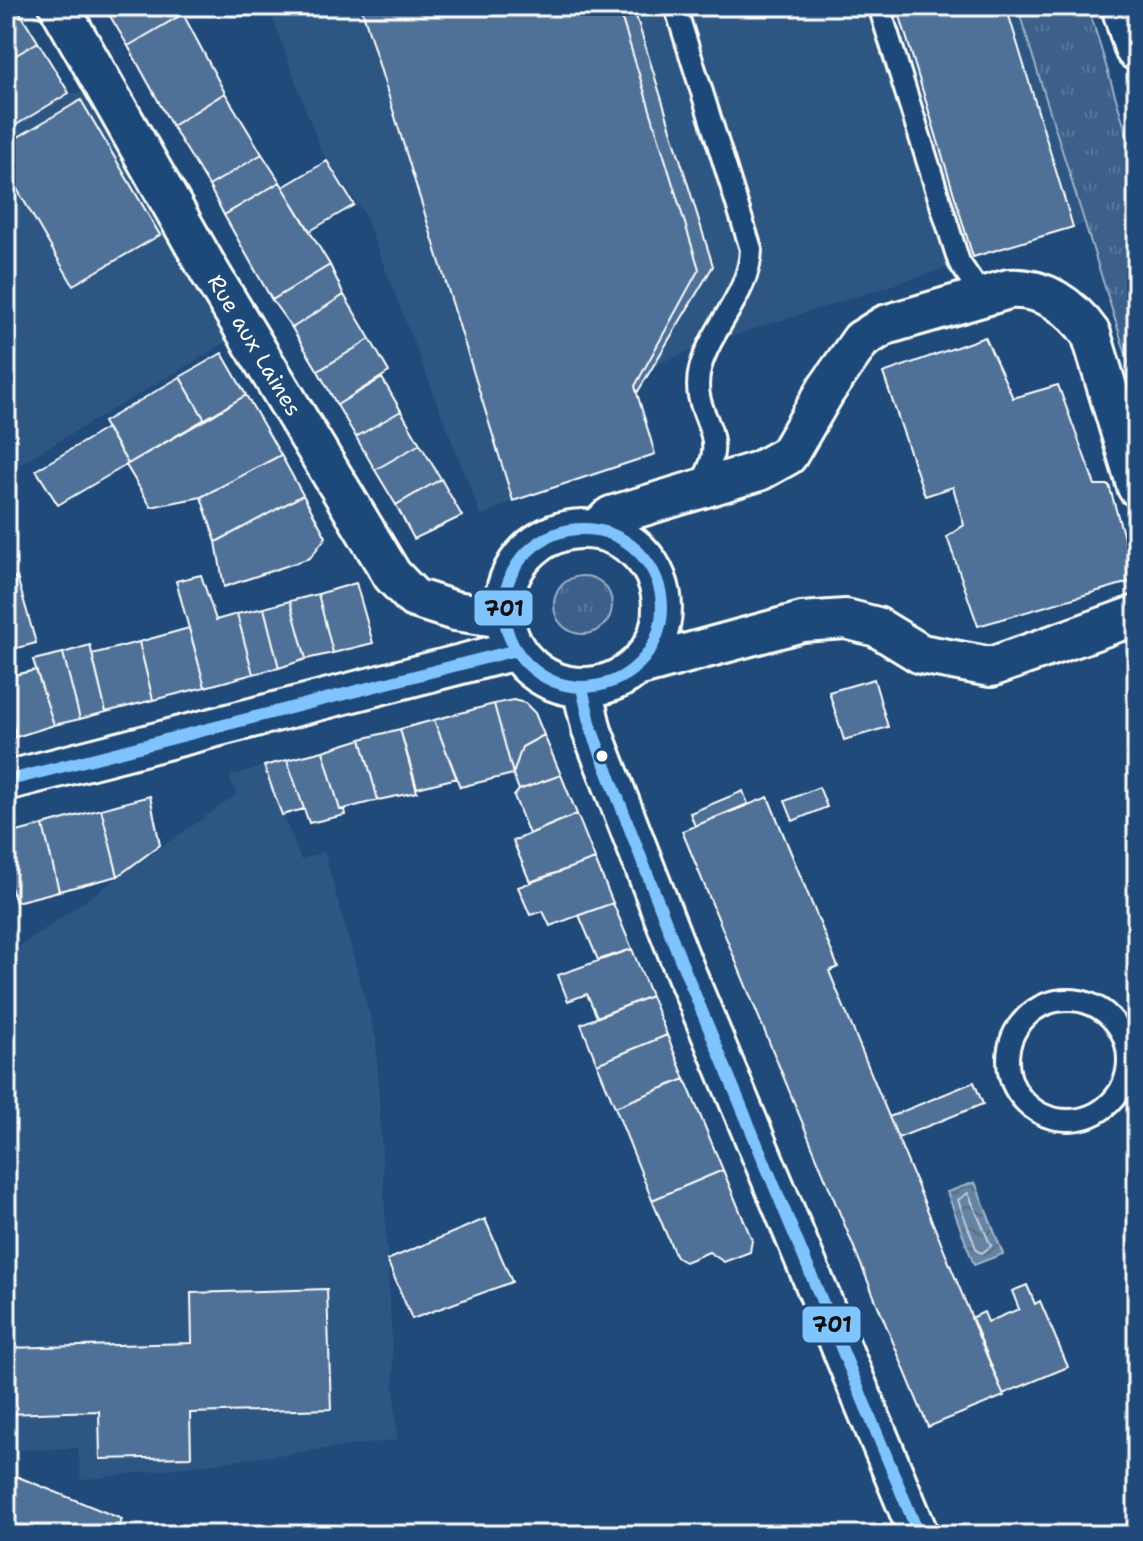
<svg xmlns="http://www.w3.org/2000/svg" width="1143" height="1541" font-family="'Shantell Sans',sans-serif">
	<defs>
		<pattern id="grass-tufts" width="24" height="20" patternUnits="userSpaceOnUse" patternTransform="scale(2)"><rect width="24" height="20" fill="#3c618b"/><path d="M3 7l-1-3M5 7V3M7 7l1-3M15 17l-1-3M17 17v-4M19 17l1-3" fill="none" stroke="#59799c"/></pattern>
		<pattern id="water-waves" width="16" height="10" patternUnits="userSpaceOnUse" patternTransform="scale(2)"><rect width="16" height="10" fill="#6583a4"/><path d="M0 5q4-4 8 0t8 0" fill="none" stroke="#5b6d81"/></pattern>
	</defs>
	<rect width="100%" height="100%" fill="#1f4a7a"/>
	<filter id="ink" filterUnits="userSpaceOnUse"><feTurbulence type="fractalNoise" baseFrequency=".0125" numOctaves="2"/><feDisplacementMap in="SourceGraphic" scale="16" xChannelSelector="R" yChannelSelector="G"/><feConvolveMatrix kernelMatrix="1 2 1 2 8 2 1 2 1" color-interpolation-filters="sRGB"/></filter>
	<g filter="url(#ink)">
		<path fill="#2e5683" d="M268 6H1017L1085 224 713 342 652 366 637 393 655 454 513 501 481 516 363 212 321 151Z
			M89 92 229 341 15 467 6 487V131L69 93Z
			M264 766 301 860 324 851 376 1038 397 1440 81 1480 78 1448 6 1451V956L236 795 229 776Z"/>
		<path fill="url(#grass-tufts)" stroke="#9eb0c5" stroke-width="2" d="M1017 6H1088L1137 168V390Z
			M554 605a29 29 0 1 1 58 0a29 29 0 1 1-58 0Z"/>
		<path fill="url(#water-waves)" stroke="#a3b5c8" stroke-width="2" d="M975 1182 1003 1254 974 1265 947 1192Z"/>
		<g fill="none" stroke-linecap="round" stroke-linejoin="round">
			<path stroke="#c1cddb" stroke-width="2" d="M968 1193 991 1246 982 1253 977 1251 958 1200Z"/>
		</g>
		<path fill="#507197" stroke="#fff" stroke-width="2" d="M6 6H16L38 42 6 61Z
			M104 6H178L183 14 128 46Z
			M361 6H618L699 269 635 386 655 454 513 501Z
			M618 6H633L713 266 637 393 635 386 699 269Z
			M897 6H1006L1073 227 973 257Z
			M183 14 225 93 172 126 128 46Z
			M38 42 69 93 6 131V61Z
			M225 93 262 154 209 186 172 126Z
			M81 100 160 235 73 285 6 170V144Z
			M262 154 280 182 224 215 209 186Z
			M327 161 354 205 310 231 283 187Z
			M280 182 330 265 272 300 224 215Z
			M330 265 344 295 292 328 272 300Z
			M344 295 370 339 318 371 292 328Z
			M985 337 1013 398 1058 385 1095 485H1109L1136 580 978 626 947 537 964 525 953 487 925 496 883 373Z
			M370 339 389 372 337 405 318 371Z
			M222 353 246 395 205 420 180 377Z
			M180 377 205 420 128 464 103 422Z
			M382 378 401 411 356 437 337 405Z
			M246 395 281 455 201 497 151 507 126 465Z
			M401 411 420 444 375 470 356 437Z
			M107 428 128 464 58 505 36 470Z
			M420 444 441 479 396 505 375 470Z
			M281 455 303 495 216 542 201 497Z
			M441 479 462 516 414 539 396 505Z
			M303 495 326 537 310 558 224 587 216 542Z
			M201 575 216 620 237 614 253 674 205 687 176 581Z
			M17 577 36 643 6 651V580Z
			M356 583 373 643 333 653 318 594Z
			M318 594 333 653 306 659 290 601Z
			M290 601 306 659 279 668 264 608Z
			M264 608 279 668 253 674 237 614Z
			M189 628 205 687 153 700 139 642Z
			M139 642 153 700 106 712 92 654Z
			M90 645 106 712 80 719 63 653Z
			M63 653 80 719 54 725 33 660Z
			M36 670 54 725 16 737 6 700V677Z
			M874 679 888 727 844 740 829 692Z
			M6 700 16 737 6 739Z
			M513 700 525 703 535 713 544 735 522 747 513 774 494 704Z
			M494 704 513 774 460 787 434 720Z
			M434 720 457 778 417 788 400 729Z
			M400 729 417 792 378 800 361 739Z
			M544 735 561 775 519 790 513 774 522 747Z
			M361 739 378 800 340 810 323 751Z
			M323 751 340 810 344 809 345 815 309 823 287 760Z
			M287 760 304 809 282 815 264 766Z
			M561 775 577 814 529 834 514 796 519 790Z
			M819 787 827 807 793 821 785 801Z
			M743 791 748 804 695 826 690 813Z
			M150 796 160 845 118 876 101 809Z
			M768 797 838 967 829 971 1004 1396 928 1427 682 831Z
			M101 809 118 876 59 891 43 825Z
			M577 814 595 859 530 882 513 841Z
			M43 825 59 891 16 902 6 873V835Z
			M595 859 613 903 550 926 543 911 530 915 518 887Z
			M613 903 632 949 598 960 579 915Z
			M632 949 651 996 597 1017 587 994 568 1001 558 975Z
			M651 996 667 1035 597 1064 581 1024Z
			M667 1035 685 1079 615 1107 597 1064Z
			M685 1079 723 1170 652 1200 615 1107Z
			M974 1082 983 1104 898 1138 889 1117Z
			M723 1170 752 1240 750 1252 724 1262 709 1252 685 1262 676 1257 652 1200Z
			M485 1219 512 1282 412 1319 387 1260Z
			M1027 1285 1035 1304 1040 1301 1068 1367 1003 1394 971 1318 984 1312 988 1322 1019 1309 1012 1291Z
			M327 1289 331 1409 190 1413 191 1457 100 1459 99 1411 6 1414V1348L192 1343 191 1293Z
			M6 1472 122 1519 116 1535H6Z"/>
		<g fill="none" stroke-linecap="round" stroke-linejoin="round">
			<g stroke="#fff" stroke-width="26">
				<path id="lane" d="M675 6 751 249C750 294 711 327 700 369 688 420 737 430 698 488
					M879 6 959 262 982 296
					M1008 1060a60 60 0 1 1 120 0a60 60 0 1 1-120 0Z"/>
			</g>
			<g stroke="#fff" stroke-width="44">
				<path id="street" d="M59 6 211 274 392 575 414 598 455 611 504 618
					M504 608a79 79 0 1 1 158 0a79 79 0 1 1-158 0Z
					M598 529 611 516 759 471 788 455 826 390 861 340 885 325 1009 289C1044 287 1071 306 1091 334L1137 487
					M637 667 802 622 846 619 877 627 921 654 991 667 1137 615
					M582 688 592 731 681 961 919 1535
					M6 781 516 650"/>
			</g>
			<g stroke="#fff" stroke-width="50">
				<path id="highway" d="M1124 6 1137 48"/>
			</g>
			<use href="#lane" stroke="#1f4a7a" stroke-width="20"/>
			<use href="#street" stroke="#1f4a7a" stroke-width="38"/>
			<use href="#highway" stroke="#1f4a7a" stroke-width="44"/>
			<g stroke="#1f4a7a" stroke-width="18">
				<path id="bus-1" d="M504 608a79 79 0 1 1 158 0a79 79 0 1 1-158 0Z
					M582 688 592 731 681 961 919 1535
					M6 781 516 650"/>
			</g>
			<use href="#bus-1" stroke="#80c4ff" stroke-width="12"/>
		</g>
	</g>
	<circle fill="#fff" stroke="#1f4a7a" stroke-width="3" cx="602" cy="756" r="7"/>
	<g text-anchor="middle" stroke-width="7" stroke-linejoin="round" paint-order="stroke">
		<g font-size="22" fill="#fff" stroke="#1f4a7a">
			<text transform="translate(255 345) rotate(59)" y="8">Rue aux Laines</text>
		</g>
	</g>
	<g stroke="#1f4a7a" stroke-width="3">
		<rect x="473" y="589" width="61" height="38" rx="8" fill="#80c4ff"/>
		<rect x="801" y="1305" width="61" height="39" rx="8" fill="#80c4ff"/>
	</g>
	<g font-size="22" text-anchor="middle" font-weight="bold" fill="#111">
		<text x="504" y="616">701</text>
		<text x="832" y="1332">701</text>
	</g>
	<rect width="1143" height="1541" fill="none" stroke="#1f4a7a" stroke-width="32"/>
	<rect x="16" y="16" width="1111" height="1509" fill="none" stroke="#fff" stroke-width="3" filter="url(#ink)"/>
</svg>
